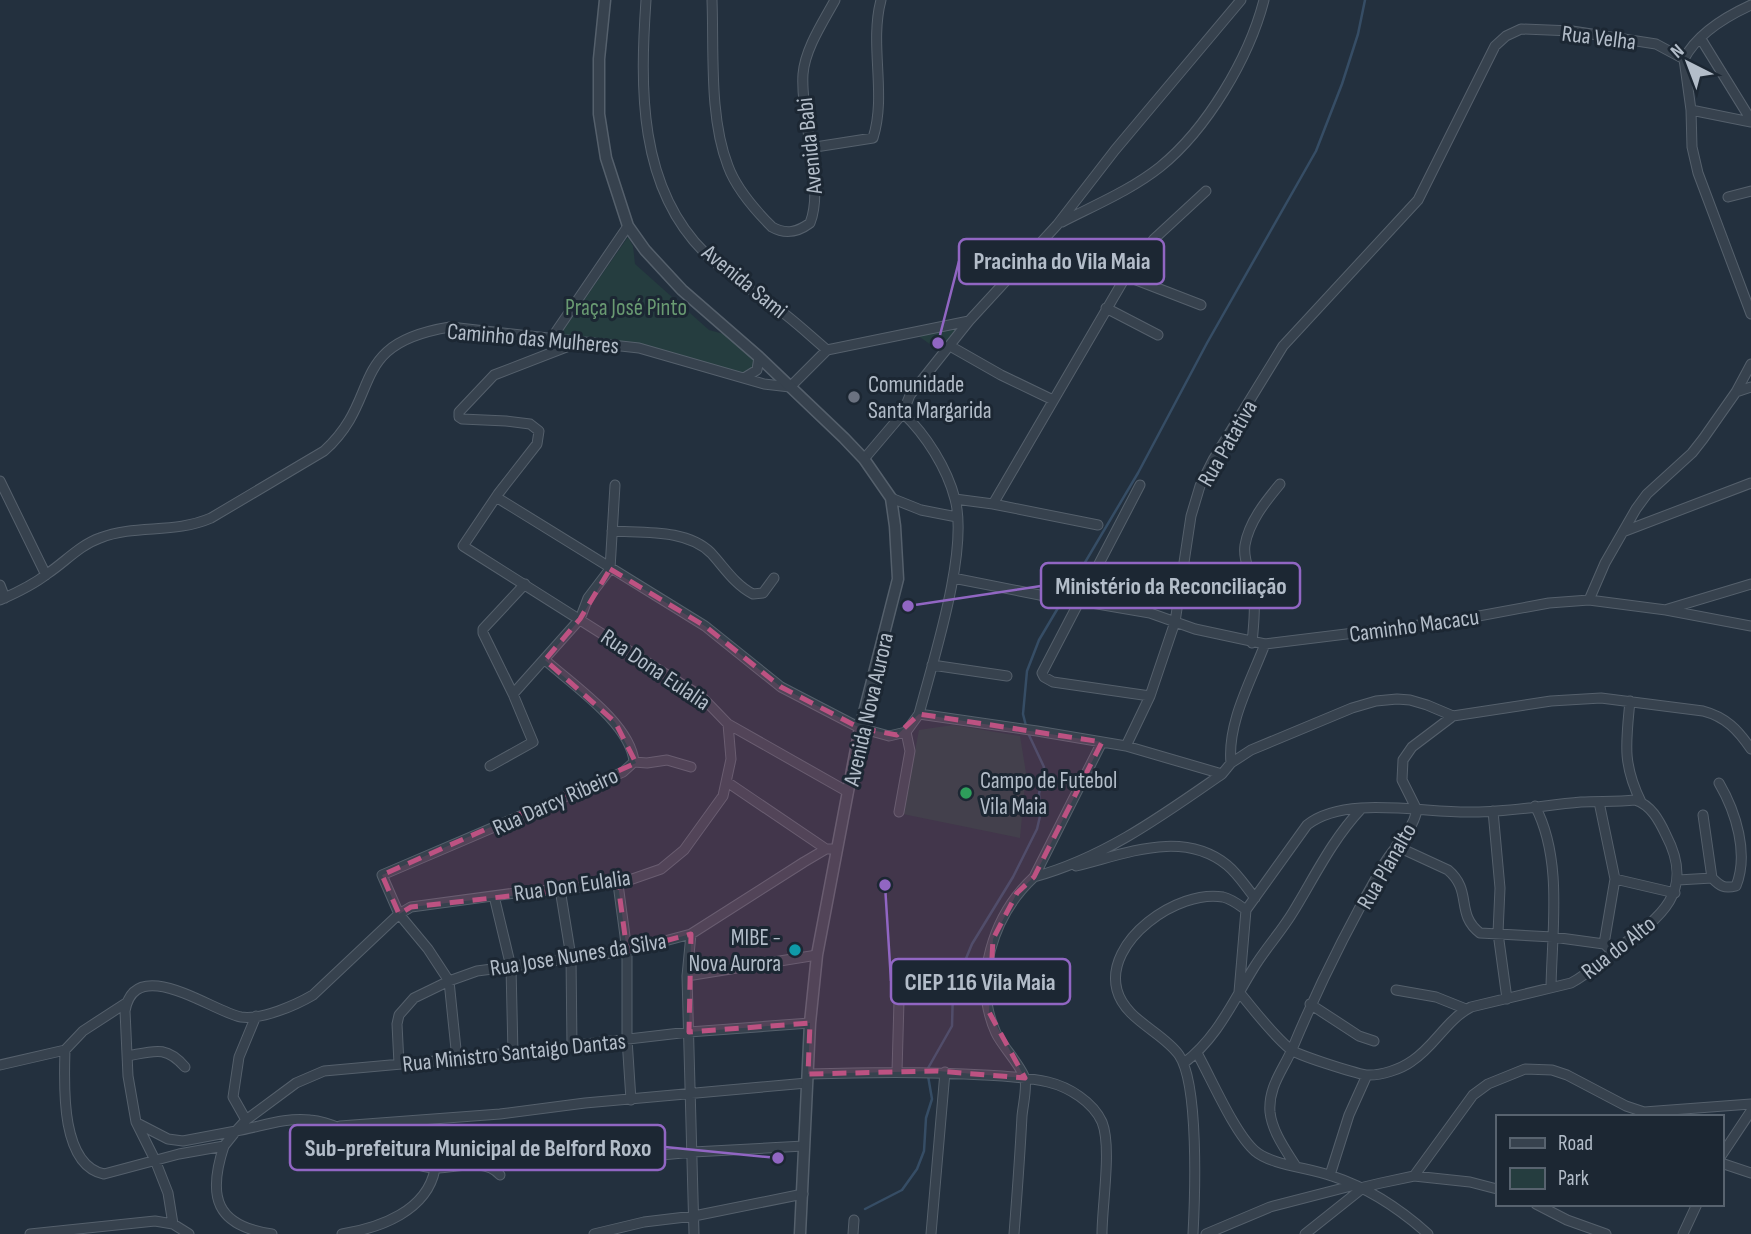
<svg xmlns="http://www.w3.org/2000/svg" width="1751" height="1234" font-family="'Sofia Sans Condensed',sans-serif">
	<rect width="100%" height="100%" fill="#23303e"/>
	<path fill="#253d3f" d="M628 237 633 246 635 264 709 330 724 334 755 361V368L743 375 655 349 559 336Z
		M963 325 941 352 917 335Z
		M953 725 1020 736 1026 773 1020 838 903 814 919 730Z"/>
	<g fill="none" stroke-linecap="round" stroke-linejoin="round">
		<path stroke="#364d65" stroke-width="2.5" d="M1026 726 1023 714 1027 671 1039 640 1138 473 1207 343 1316 151 1342 84 1358 34 1365 0
			M865 1209 902 1190 917 1169 924 1151 926 1118 932 1099 927 1070 952 1026 953 990 972 944 1013 877 1037 829 1041 812 1039 794 1044 767 1028 733"/>
		<g stroke="#55606c" stroke-width="11">
			<path id="minor" d="M646 0C640 87 638 187 705 253 730 277 759 294 786 315 800 326 813 338 827 350
				M712 0C714 52 709 117 728 166 736 188 756 211 772 227 786 235 798 232 810 223 825 186 800 117 803 74 805 49 823 22 835 0
				M1701 39 1751 120
				M1684 59 1691 110 1692 147 1698 173 1751 314
				M1684 59C1697 34 1727 16 1751 5
				M1691 110 1751 122
				M809 148 873 138C887 94 869 45 881 0
				M1728 197 1751 191
				M1062 222C1095 205 1131 190 1160 167 1207 129 1249 58 1264 0
				M1126 276 1201 305
				M1106 308 1158 335
				M551 339 628 226
				M574 344 494 375 459 412V417L462 419 506 421 530 424 539 431 537 444 498 494 463 546 702 697 728 724 848 792
				M950 346 1001 375 1053 400
				M744 378 757 370 759 357
				M1736 392 1751 387
				M864 459 903 413 910 395 969 321 1057 225 1115 150 1241 0
				M0 481 46 575
				M1140 485 1042 673 1044 677 1053 682 1150 696
				M496 497 705 626 781 687 860 728 889 736 906 732
				M891 498 921 510 957 517
				M955 499 993 504 1098 525
				M993 504 1126 276 1154 239 1206 191
				M612 531C644 533 687 529 711 553 724 567 735 585 753 594L763 593 774 578
				M1625 531 1751 483
				M953 578 1055 598
				M0 585 5 598
				M0 600C16 593 33 585 47 574 65 562 80 545 100 538 136 524 174 534 211 518L324 451C384 397 345 344 450 327L639 348 764 384 790 387 827 350 969 321
				M1589 600 1605 563 1636 509 1647 494 1692 453 1703 439 1736 392 1751 364
				M1080 601 1150 613 1195 629 1265 644 1452 621 1549 603 1589 600 1666 610 1751 626
				M1668 609 1751 584
				M1252 643C1254 623 1256 602 1252 582 1249 570 1243 558 1245 545 1249 522 1265 502 1280 484
				M932 665 1007 676
				M513 694 580 619 588 598 610 569 615 485
				M1630 701C1626 743 1622 763 1641 802
				M919 714 1037 731 1126 746 1222 774
				M1126 746 1150 696 1175 622 1191 516 1200 486 1213 460 1283 346 1418 200 1495 46 1506 36 1521 29 1572 31 1656 44 1684 59
				M634 762 647 763 667 760 691 767
				M1231 763C1227 723 1251 681 1265 644
				M490 766 533 742 513 694 483 633V629L525 584
				M727 782 826 849
				M1635 800C1651 805 1659 820 1666 835 1697 894 1658 919 1614 951 1600 962 1588 974 1571 983L1471 1007C1446 1020 1435 1046 1412 1061 1401 1069 1381 1076 1366 1075 1355 1073 1296 1055 1290 1049 1271 1033 1255 1011 1239 992L1246 910 1307 825C1346 794 1427 814 1474 812 1510 812 1546 805 1581 802 1599 801 1617 802 1635 800Z
				M1599 802 1615 879 1604 944
				M1535 806C1563 859 1552 930 1551 987
				M1493 811 1500 888 1498 933 1507 999
				M899 812 910 751 906 732 919 714C933 660 969 551 955 499 947 468 926 435 903 413
				M1703 815 1712 878
				M1396 846 1448 870C1473 891 1455 914 1480 933L1553 937 1604 944 1613 952
				M1076 866C1126 854 1182 829 1227 865 1238 874 1246 887 1255 898
				M1034 877C1104 858 1163 815 1222 774L1231 763 1251 750 1352 708 1376 701 1397 699 1410 700 1427 705 1453 716
				M1615 879 1675 893
				M1678 880 1712 878C1720 886 1724 889 1736 886 1749 854 1736 812 1719 783
				M618 884 627 951V1039L631 1100
				M560 889 571 957 572 1046
				M494 896 511 967 513 1053
				M691 934 687 976 694 1234
				M687 976 817 955
				M1396 990 1436 997 1466 1009
				M126 1003 83 1031 65 1050C64 1084 60 1165 104 1174L179 1154 224 1146 236 1131C260 1127 285 1117 310 1120 353 1124 403 1170 439 1168 458 1167 486 1158 500 1175
				M1310 1004 1359 1036 1374 1041
				M1197 1053C1211 1078 1235 1134 1255 1151 1271 1165 1310 1168 1332 1176 1369 1188 1399 1208 1428 1234
				M128 1056C154 1051 166 1045 185 1067
				M457 1059 449 981 428 949 399 914 382 875 623 772 634 762C631 724 572 684 545 660
				M1184 1063C1217 1038 1232 1003 1253 969 1265 949 1281 932 1293 912 1315 876 1332 840 1361 809
				M399 1064 397 1024 399 1015 414 998 449 981 477 971 627 951 691 934 804 862 826 849H837
				M0 1065 65 1050
				M897 1072 900 965
				M808 1074C867 1072 925 1071 984 1075 1005 1076 1027 1077 1048 1082 1069 1087 1093 1102 1102 1122 1112 1147 1102 1205 1102 1234
				M246 1120 233 1097 239 1057 256 1016
				M137 1123 168 1139 183 1141 236 1131 246 1120 296 1083 324 1071 457 1059 689 1032 810 1023
				M340 1126 500 1114 585 1103 807 1083
				M224 1146C207 1197 216 1226 272 1234
				M1721 1156 1751 1111
				M1721 1163 1751 1173
				M570 1164 693 1152 804 1146
				M1295 1165C1285 1149 1272 1131 1270 1112 1268 1086 1284 1069 1293 1047 1319 985 1350 923 1384 864 1395 845 1412 833 1417 810L1402 780 1403 760 1412 747 1453 716 1551 701 1601 698 1703 711C1726 717 1738 730 1751 749
				M1330 1175 1349 1115 1367 1075
				M1414 1176 1473 1095 1488 1084 1525 1069 1552 1070 1567 1075 1626 1106 1644 1112 1751 1104
				M1536 1204 1567 1220 1606 1234
				M173 1224 168 1193 155 1160 136 1122 128 1076 125 1011C135 953 213 1012 241 1017 262 1020 296 1005 313 995L399 914 411 907 515 893 618 884 661 869 684 850 723 796 731 759 728 724
				M30 1234 155 1221 173 1224 189 1234
				M342 1234C380 1228 427 1211 435 1169
				M594 1234 644 1222 694 1216 803 1194
				M853 1234 854 1220
				M931 1234 945 1072
				M1014 1234C1017 1195 1020 1155 1022 1116 1023 1105 1027 1089 1025 1079 1023 1068 1002 1046 996 1033 972 980 993 915 1034 877L1102 742
				M1193 1234C1195 1196 1199 1084 1179 1055 1163 1032 1125 1020 1117 990 1104 941 1178 889 1223 897 1232 899 1239 905 1246 910
				M1206 1234 1270 1207 1355 1185
				M1305 1234 1364 1187 1381 1183 1414 1176 1470 1182 1497 1189
				M1683 1234 1697 1204"/>
		</g>
		<g stroke="#55606c" stroke-width="13">
			<path id="tertiary" d="M605 0 599 59V114L606 158 628 226 645 250 682 290 759 357 844 438 864 459 891 498 895 526 898 579 860 728 817 955 810 1023 800 1234"/>
		</g>
		<use href="#minor" stroke="#37424e" stroke-width="9"/>
		<use href="#tertiary" stroke="#37424e" stroke-width="10"/>
	</g>
	<path fill="#bd5282" fill-opacity="0.2" stroke="#bd5282" stroke-width="5" stroke-dasharray="14 9" stroke-linejoin="round" d="M610 569 705 626 781 687 860 728 897 735 919 714 1102 742 1034 877 1017 893 993 939 989 1012 1025 1078 937 1071 808 1074 810 1023 689 1032 691 934 627 951 618 884 411 907 399 914 382 875 636 763 615 722 545 660 580 619Z"/>
	<circle fill="#6b7280" stroke="#1c2733" stroke-width="2.5" cx="854" cy="397" r="7"/>
	<circle fill="#2e9e5b" stroke="#1c2733" stroke-width="2.5" cx="966" cy="793" r="7"/>
	<circle fill="#0f9aa8" stroke="#1c2733" stroke-width="2.5" cx="795" cy="950" r="7"/>
	<g text-anchor="middle" stroke-width="6" stroke-linejoin="round" paint-order="stroke">
		<g font-size="23" fill="#b3bdc9" stroke="#1c2733">
			<text transform="translate(1599 37) rotate(7)" y="8">Rua Velha</text>
			<text transform="translate(809 146) rotate(-96)" y="8">Avenida Babi</text>
			<text transform="translate(745 281) rotate(39)" y="8">Avenida Sami</text>
			<text transform="translate(533 338) rotate(5)" y="8">Caminho das Mulheres</text>
			<text transform="translate(1227 443) rotate(-60)" y="8">Rua Patativa</text>
			<text transform="translate(1414 625) rotate(-8)" y="8">Caminho Macacu</text>
			<text transform="translate(656 669) rotate(34)" y="8">Rua Dona Eulalia</text>
			<text transform="translate(868 709) rotate(-77)" y="8">Avenida Nova Aurora</text>
			<text transform="translate(555 801) rotate(-24)" y="8">Rua Darcy Ribeiro</text>
			<text transform="translate(1386 866) rotate(-60)" y="8">Rua Planalto</text>
			<text transform="translate(572 885) rotate(-8)" y="8">Rua Don Eulalia</text>
			<text transform="translate(1618 947) rotate(-38)" y="8">Rua do Alto</text>
			<text transform="translate(578 954) rotate(-9)" y="8">Rua Jose Nunes da Silva</text>
			<text transform="translate(514 1052) rotate(-6)" y="8">Rua Ministro Santaigo Dantas</text>
		</g>
		<g font-size="23" fill="#699a72" stroke="#1c2733">
			<text x="626" y="315">Praça José Pinto</text>
		</g>
		<g font-size="23" fill="#b3bdc9" stroke="#1c2733" text-anchor="start">
			<text x="868" y="392">Comunidade<tspan x="868" dy="26">Santa Margarida</tspan></text>
			<text x="980" y="788">Campo de Futebol<tspan x="980" dy="26">Vila Maia</tspan></text>
			<text x="781" y="945" text-anchor="end">MIBE -<tspan x="781" dy="26">Nova Aurora</tspan></text>
		</g>
	</g>
	<path fill="none" stroke="#9166c3" stroke-width="2.5" d="M938 343L959 261M908 606L1041 586M885 885L891 981M778 1158L665 1147"/>
	<g fill="#9166c3" stroke="#1c2733" stroke-width="2.5">
		<circle cx="938" cy="343" r="7"/>
		<circle cx="908" cy="606" r="7"/>
		<circle cx="885" cy="885" r="7"/>
		<circle cx="778" cy="1158" r="7"/>
	</g>
	<g fill="#1c2733" stroke="#9166c3" stroke-width="2.5">
		<rect x="959" y="239" width="205" height="45" rx="7"/>
		<rect x="1041" y="563" width="259" height="45" rx="7"/>
		<rect x="891" y="959" width="179" height="45" rx="7"/>
		<rect x="290" y="1125" width="375" height="45" rx="7"/>
	</g>
	<g font-size="24" text-anchor="middle" font-weight="bold" fill="#b3bdc9">
		<text x="1062" y="269">Pracinha do Vila Maia</text>
		<text x="1171" y="594">Ministério da Reconciliação</text>
		<text x="980" y="990">CIEP 116 Vila Maia</text>
		<text x="478" y="1156">Sub-prefeitura Municipal de Belford Roxo</text>
	</g>
	<rect x="1496" y="1115" width="228" height="91" fill="#1c2733" stroke="#58636f" stroke-width="2"/>
	<rect x="1510" y="1138" width="35" height="10" fill="#37424e" stroke="#58636f" stroke-width="2"/>
	<text x="1558" y="1150" font-size="21" fill="#b3bdc9">Road</text>
	<rect x="1510" y="1168" width="35" height="21" fill="#253d3f" stroke="#58636f" stroke-width="2"/>
	<text x="1558" y="1185" font-size="21" fill="#b3bdc9">Park</text>
	<g transform="translate(1688 63) rotate(318)" stroke="#1c2733" stroke-width="5" paint-order="stroke">
	<path d="M0-5L12 26L0 18L-12 26Z" fill="#b3bdc9"/>
	<text y="-10" font-size="19" font-weight="bold" text-anchor="middle" fill="#b3bdc9">N</text>
	</g>
</svg>
